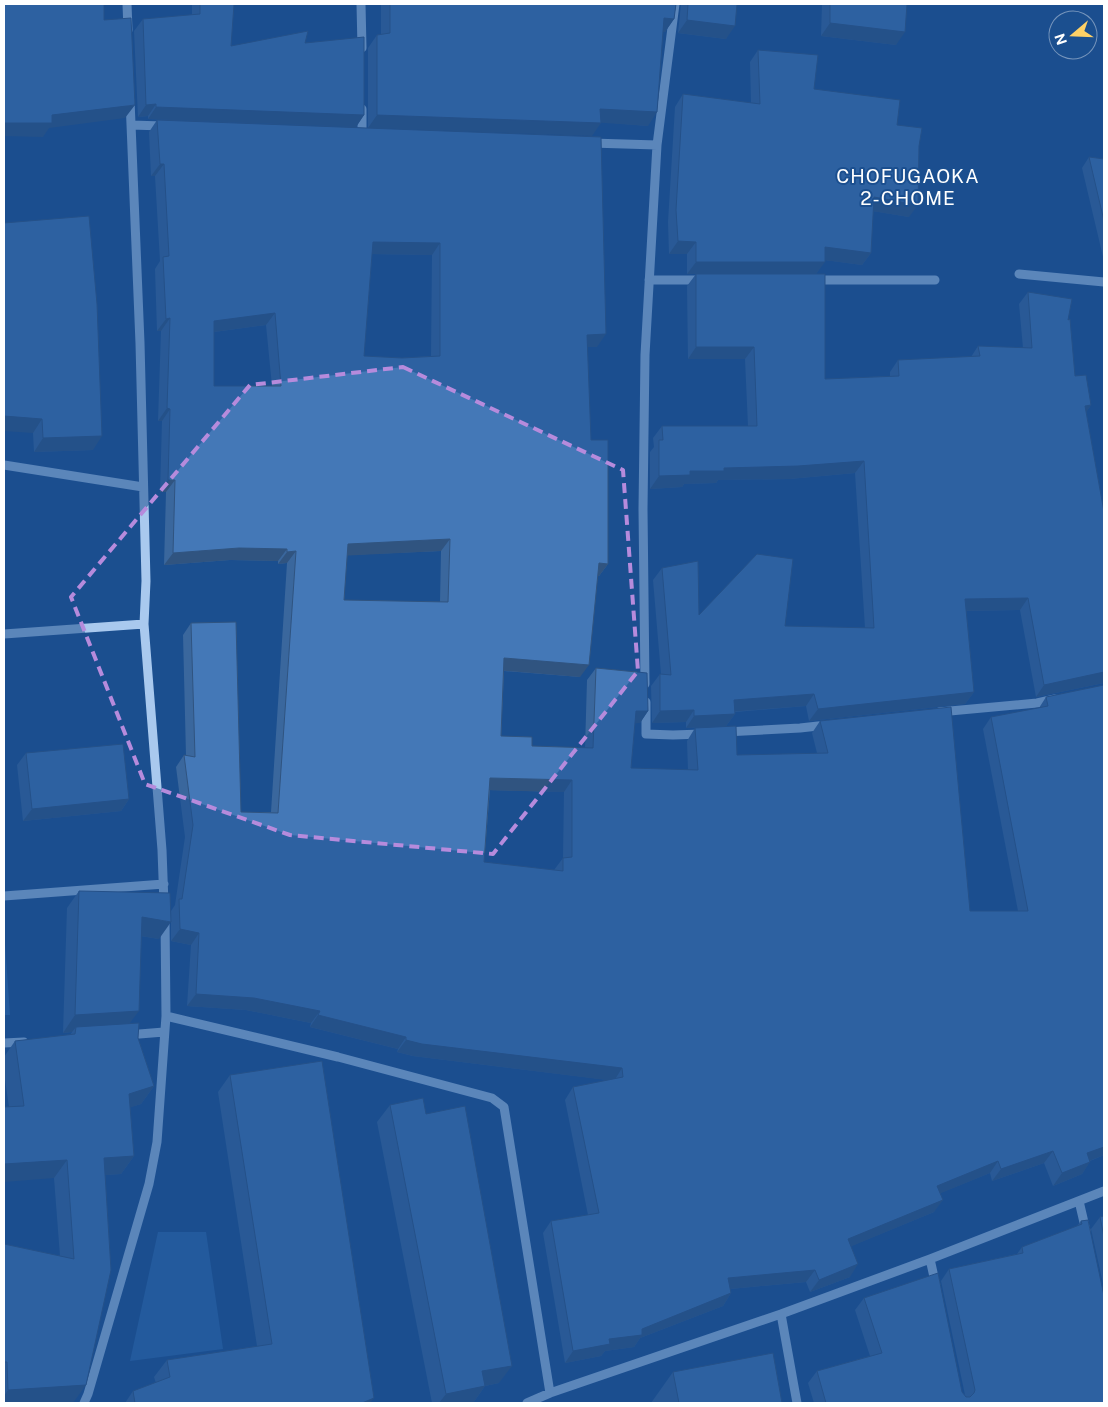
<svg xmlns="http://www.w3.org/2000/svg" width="1108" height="1407" font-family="'Public Sans',sans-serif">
	<rect width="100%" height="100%" fill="#1b4f8f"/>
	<path fill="#2e69ad" d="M4 930 10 1015H4Z
		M158 1232H206L223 1349 130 1361Z"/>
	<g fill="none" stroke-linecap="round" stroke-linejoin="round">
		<path stroke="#a9c9ee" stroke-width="9" d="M127 4 128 30
			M361 4 362 48
			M130 100 140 343 146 581 144 624 162 850 164 904
			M362 109V133
			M131 125 163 126
			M591 143 657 145 645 355 643 509 645 684
			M657 145 675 4
			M1019 274 1104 282
			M649 280H704
			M815 280H935
			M4 465 143 487
			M4 634 144 624
			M646 702V734L673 735 702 734
			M939 712 1037 703 1055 699
			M725 732 800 728 827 725
			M4 896 164 884
			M166 1016 338 1057 492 1098 504 1107 550 1393
			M127 1035 164 1032
			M4 1043 24 1042
			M1079 1201 1086 1231
			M930 1259 936 1286
			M781 1314 797 1403
			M84 1403 88 1394 149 1184 157 1142 166 1016 165 919
			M527 1403 550 1393 781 1314 930 1259 1104 1191"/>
	</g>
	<path fill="#3a679d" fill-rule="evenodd" d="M192 4H234L231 46 305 43 364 115 356 127 148 119V116L138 117 134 31 143 19 192 15Z
		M381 4H676L674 19 665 32H663L648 126 601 122 368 128V48L377 35 381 34Z
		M681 4H737L726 39 678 33Z
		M822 4H907L896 45 821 36Z
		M758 50 814 89 897 125 909 217 873 211 871 253 862 265 825 260 816 274H687V254H669L668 222 675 107 683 94 751 103 750 62Z
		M157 120 601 137 597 347H587L591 440 608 564 599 576H598L580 677 504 671 501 736 532 746 585 748 587 680 596 668 648 711 640 723H635L631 768 688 770 687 741 695 728 737 755 817 753 812 733 820 721 970 911H1018L983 729 991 717 1039 708 1046 697 1104 685V1155L1090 1161 1082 1174 1053 1186 1044 1163 992 1181 990 1173 940 1193 934 1212 851 1246 850 1277 810 1292 806 1282 730 1289 731 1293 723 1306 640 1338 634 1347 605 1351 601 1356 565 1363 543 1233 551 1221 588 1215 565 1100 573 1087 609 1080 413 1056 397 1052 398 1049 310 1027 311 1023 246 1010 187 1006 191 945 171 941V911L175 905 185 837 176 767 184 755 186 756 183 635 191 623 241 812H271L287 563 278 564V561L230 560 164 565 166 492H160L162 421H158L161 331H157L155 269 160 261 155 176H151L149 132ZM372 254 432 255 431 356 402 358 364 356ZM266 325 272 386H214V332ZM441 551 440 602 344 600 347 555ZM490 790 564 792 563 858 554 870 484 862Z
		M1089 157 1104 159V261L1082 168Z
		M4 223 93 450 34 452 33 433Z
		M696 274 825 379 890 376V372L898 360 971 357 978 346 1023 348 1019 304 1028 292 1068 320 1075 376 1091 405 1086 412 1104 512V683L1036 697 1020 610 966 611 974 692 965 704 809 721 806 706 735 712V714L726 726 686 728V722L652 723 651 686 660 674H661L653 580 662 568 699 615 785 626 865 628 855 473 789 479 718 480 716 483 684 484 682 487 650 489V452L654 447 653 438 662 426H748L745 359H688L687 286Z
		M26 753 129 799 121 811 23 821 17 765Z
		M79 891 159 939 141 936 130 1023 138 1038 154 1086 141 1104 130 1107 134 1156 121 1174 105 1175 111 1270 4 1403V1244L60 1256 54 1178 9 1107 4 1073V1057L15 1041 70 1035 72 1032 63 1033 67 908Z
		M230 1075 370 1403 156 1383 154 1377 167 1360 257 1346 218 1092Z
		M390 1105 426 1114 499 1383 485 1386 473 1403H432L377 1122Z
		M1104 1216V1288L1091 1229 1100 1217Z
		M1088 1220 1104 1403H814L808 1383 817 1371 870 1356 855 1310 864 1298 965 1395 941 1281 949 1269 1017 1254 1022 1247 1077 1226 1081 1221Z
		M673 1372 782 1403H651Z
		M133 1391 135 1403H125Z"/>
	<path fill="#305480" d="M664 18 674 19 665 32 655 31Z
		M687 20 735 26 726 39 678 33Z
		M830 23 905 32 896 45 821 36Z
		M156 104 148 116 138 117 146 105Z
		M135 105 125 118 49 128 43 137 4 136V123L52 115Z
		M156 107 364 115 356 127 148 119Z
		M600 109 657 112 648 126 591 122Z
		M377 115 601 123 592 136 368 128Z
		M160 164H164L155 176H151Z
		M874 197 918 205 909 217 866 210Z
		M678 241 696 242 687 254H669Z
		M373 242 440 243 432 255 365 254Z
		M825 247 871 253 862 265 816 259Z
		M696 262H825L816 274H687Z
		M275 313 266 325 206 333 214 321Z
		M170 318 161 331H157L166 319Z
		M606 334 597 347H578L587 335Z
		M696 347H754L745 359H688Z
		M1091 405 1083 417 1085 406Z
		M167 408 170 409 162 421H158Z
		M4 416 42 419 33 433 4 431Z
		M102 436 93 450 34 452 43 438Z
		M864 461 855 473 789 479 718 480 716 483 684 484 682 487 650 489 659 476 690 471 724 468Z
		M168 480H175L166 492H160Z
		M450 539 441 551 339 556 348 544Z
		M239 548 287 549 278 561 230 560 164 565 173 553Z
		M296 551 287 563 278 564 287 552Z
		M599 563 608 564 599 576 591 575Z
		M1028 598 1020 610 957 611 965 599Z
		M504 658 589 665 580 677 496 670Z
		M1104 672V683L1036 697 1044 685Z
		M974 692 965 704 809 721 818 709Z
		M814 694 806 706 726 712 734 700Z
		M694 710 686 722 652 723 660 711Z
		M636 711H648L640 723 627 724Z
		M735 714 726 726 686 728 694 716Z
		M490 778 572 780 564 792 482 790Z
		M129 799 121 811 23 821 32 809Z
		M142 917 171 922 159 939 129 934Z
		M180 929 199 933 191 945 171 941Z
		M196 994 254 998 320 1011 311 1023 246 1010 187 1006Z
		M139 1011 126 1028 76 1027 72 1032 63 1033 75 1015Z
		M318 1015 406 1037 398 1049 310 1027Z
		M406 1040 622 1068 614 1081 413 1056 397 1052Z
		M154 1086 141 1104 117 1112 129 1094Z
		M1104 1147V1155L1079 1165 1087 1153Z
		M1053 1151 1044 1163 992 1181 1001 1169Z
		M134 1156 121 1174 91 1176 104 1158Z
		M67 1160 54 1178 4 1182V1164Z
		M998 1161 990 1173 929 1198 937 1186Z
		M1090 1162 1082 1174 1053 1186 1062 1173Z
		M943 1200 934 1212 840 1251 848 1239Z
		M858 1264 850 1277 810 1292 819 1280Z
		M815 1270 806 1282 719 1290 728 1278Z
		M731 1293 723 1306 640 1338 634 1347 605 1351 601 1356 565 1363 573 1351 642 1329Z
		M512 1366 499 1383 470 1389 482 1371Z
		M86 1385 73 1403H4V1396L8 1390Z
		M485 1386 473 1403H439L446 1394Z
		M374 1398 370 1403H362Z"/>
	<path fill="#4478b7" stroke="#305480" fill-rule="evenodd" d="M4 4H104V20L131 18 135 105 52 115V123H4Z
		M200 4H234L231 46 308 31 305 43 364 37V115L156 107V104L146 105 143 19 200 14Z
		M390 4H676L674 19 664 18 657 112 600 109 601 123 377 115V35L390 33Z
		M688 4H737L735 26 687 20Z
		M830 4H907L905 32 830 23Z
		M758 50 818 55 814 89 900 100 897 125 922 128 919 146 918 205 874 197 871 253 825 247V262H696V242L678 241 676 210 683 94 760 104Z
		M157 120 601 137 606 334 587 335 591 440H608V564L599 563 589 665 504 658 501 736 532 737V746L593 748 596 668 647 673 648 711H636L631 768 698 770 695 728 736 726 737 755 828 753 820 721 951 707 970 911H1028L991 717 1048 706 1046 697 1104 685V1147L1087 1153 1090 1162 1062 1173 1053 1151 1001 1169 998 1161 937 1186 943 1200 848 1239 858 1264 819 1280 815 1270 728 1278 731 1293 642 1329V1335L609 1339 610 1344 573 1351 551 1221 599 1213 573 1087 623 1077 622 1068 422 1044 406 1040V1037L318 1015 320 1011 254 998 196 994 199 933 180 929 179 899H182L193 825 184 755 195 757 191 623 236 622 241 812 278 813 296 551 287 552V549L239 548 173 553 175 480H168L170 409 167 408 170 318 166 319 163 257 169 256 164 164H160ZM373 242 440 243V356L402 358 364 356ZM275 313 281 386H214V321ZM450 539 448 602 344 600 348 544ZM490 778 572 780V857L563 858V871L484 862Z
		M1089 157 1104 159V221Z
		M89 216 97 304 102 436 43 438 42 419 4 416V223Z
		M696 274H825V379L899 376 898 360 980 356 978 346 1032 348 1028 292 1072 299 1068 320 1070 319 1075 376 1086 375 1091 405 1085 406 1104 512V672L1044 685 1028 598 965 599 974 692 818 709 814 694 734 700 735 714 694 716V710L660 711V674L671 675 662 568 698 561 699 615 757 554 793 559 785 626 874 628 864 461 798 466 724 468V471H690V475L659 476V440H663L662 426H757L754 347H696Z
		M123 744 129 799 32 809 26 753Z
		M79 891 170 893 171 922 142 917 139 1011 75 1015Z
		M139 1023 138 1038 154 1086 129 1094 134 1156 104 1158 111 1270 86 1385 8 1390 7 1362H4V1244L74 1259 67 1160 4 1164V1107L24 1106 15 1041 75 1034 76 1027Z
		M322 1061 374 1398 362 1403H135L133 1391 170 1377 167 1360 272 1344 230 1075Z
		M423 1098 426 1114 465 1106 512 1366 482 1371 485 1386 446 1394 390 1105Z
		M1104 1216V1237L1100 1217Z
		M1088 1220 1104 1296V1403H826L817 1371 882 1353 864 1298 938 1273 962 1392 966 1397H970L974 1393 975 1390 949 1269 1023 1253 1022 1247 1082 1224 1081 1221Z
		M773 1353 782 1403H679L673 1372Z"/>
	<path d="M0 0H1108V1407H0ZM403 367 623 470 638 671 493 854 290 835 145 784 71 597 250 385Z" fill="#1b4f8f" fill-opacity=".55" fill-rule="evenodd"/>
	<path fill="none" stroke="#b68bdc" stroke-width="4" stroke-dasharray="10 6" stroke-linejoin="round" d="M403 367 623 470 638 671 493 854 290 835 145 784 71 597 250 385Z"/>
	<g text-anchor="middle" stroke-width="4" stroke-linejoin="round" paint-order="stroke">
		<g font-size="19" letter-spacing="1" fill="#fff" stroke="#1b4f8f">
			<text x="908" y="183">CHOFUGAOKA<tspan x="908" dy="22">2-CHOME</tspan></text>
		</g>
	</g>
	<rect width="1108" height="1407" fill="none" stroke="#ffffff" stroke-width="10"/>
	<g transform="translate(1073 35) rotate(251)"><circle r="24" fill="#1b4f8f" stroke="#7695bc"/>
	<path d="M0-4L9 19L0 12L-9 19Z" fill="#ffd166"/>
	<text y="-8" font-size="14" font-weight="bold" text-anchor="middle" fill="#ffffff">N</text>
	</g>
</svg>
